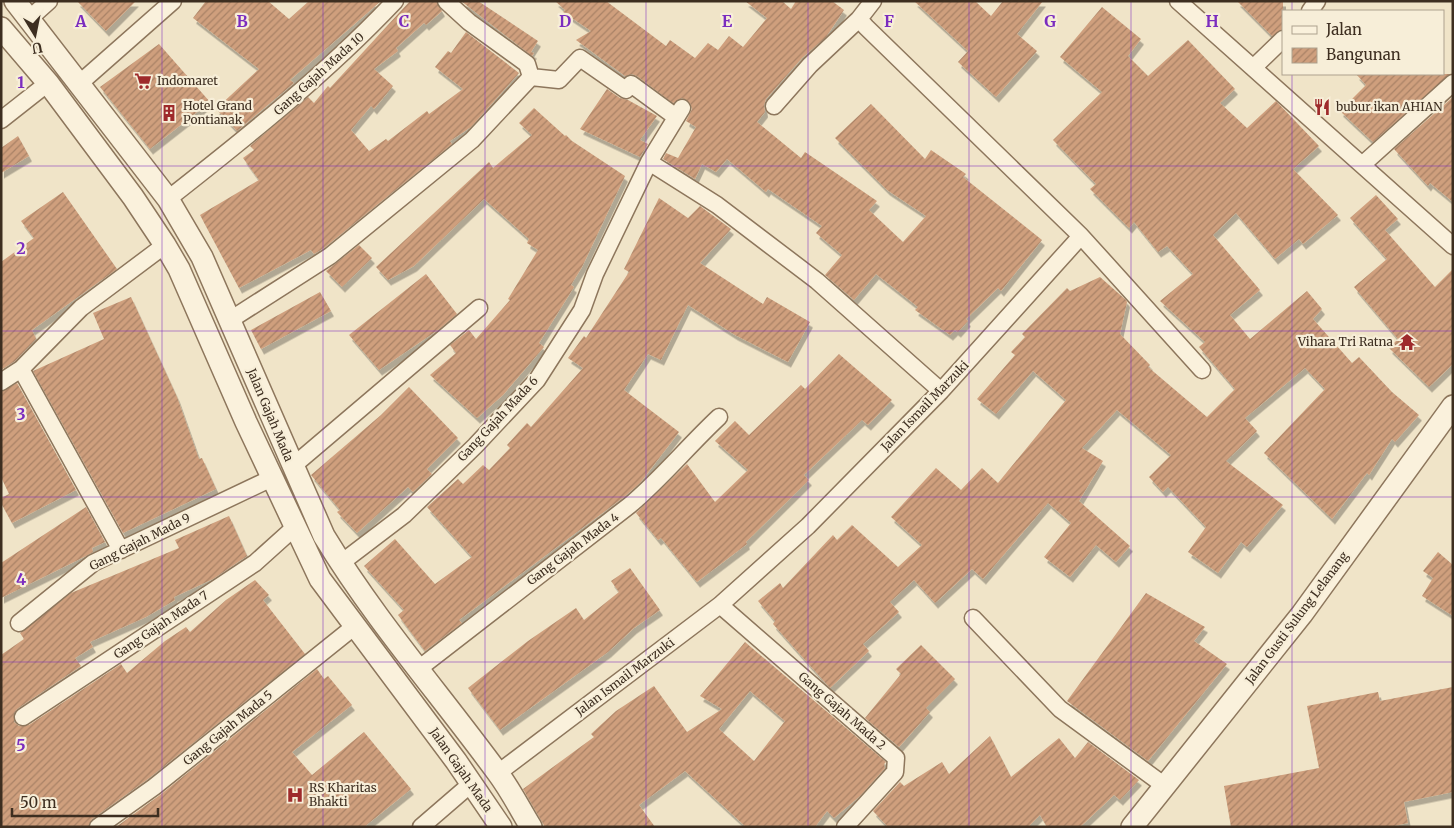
<svg xmlns="http://www.w3.org/2000/svg" width="1454" height="828" font-family="Merriweather,serif">
	<defs>
		<pattern id="building-hatch" width="6" height="6" patternUnits="userSpaceOnUse" patternTransform="scale(1.25)"><rect width="6" height="6" fill="#cf9f7d"/><path d="M-1 1l2-2M0 6l6-6M5 7l2-2" fill="none" stroke="#a98266"/></pattern>
		<filter id="shadow"><feDropShadow dx="3" dy="5.5" stdDeviation="0" flood-color="#0004"/></filter>
	</defs>
	<rect width="100%" height="100%" fill="#f0e4c8"/>
	<path fill="url(#building-hatch)" fill-rule="evenodd" filter="url(#shadow)" d="M77 1H136L106 31Z
		M206 1H268L289 19 309 1H381L290 80 294 83 237 131 216 109 259 69 193 18Z
		M410 1H436L442 11 426 25 424 23 396 48 398 51 374 69 393 86 374 109 371 106 351 130 369 151 386 139 388 141 427 111 429 114 463 89 435 67 448 51 451 53 466 32 519 73 471 127 450 141 452 144 324 248 314 254 311 250 239 288 200 215 259 180 243 158 254 150 250 146 308 97 314 103 328 86 330 88Z
		M461 1H478L538 41 531 52 534 53 532 56Z
		M555 1H606L666 46 670 40 695 58 708 43 718 50 729 36 743 47 767 18 745 1H782L791 9 796 1H832L844 10 826 37 802 58 766 99 764 105 765 112 757 122 801 158 805 152 877 201 869 210 903 242 926 216 887 190 835 138 871 104 925 159 931 150 966 174 963 177 1042 240 1001 291 998 288 966 319 968 321 958 332 955 330 950 335 915 310 918 307 876 274 854 300 825 275 842 255 816 233 822 226 768 189 766 192 727 159 716 172 702 164 695 179 663 159 666 153 678 158 696 127 686 121 692 109 690 103 682 98 673 103 637 76 632 74 625 76 576 40 591 31 563 12 565 10Z
		M914 1H975L991 16 1003 1H1043L1017 34 1037 51 996 97 958 62 968 51Z
		M1237 1H1283V29L1272 36Z
		M1102 7 1141 39 1128 56 1148 76 1188 40 1235 89 1220 103 1247 128 1276 101 1319 146 1293 169 1338 215 1303 244 1299 239 1275 259 1236 213 1213 235 1260 290 1230 315 1250 339 1307 291 1322 309 1313 319 1352 363 1359 357 1392 392 1419 415 1395 442 1392 439 1369 475 1367 473 1332 519 1264 453 1325 389 1305 368 1245 418 1257 431 1226 461 1283 505 1247 547 1241 542 1218 573 1188 552 1206 527 1168 487 1163 492 1149 477 1171 455 1117 410 1082 448 1103 461 1079 501 1130 546 1116 562 1096 545 1070 577 1044 557 1071 523 1048 503 983 579 972 569 935 603 914 580 890 602 899 612 863 644 869 651 830 688 773 624 775 621 758 601 780 583 783 588 833 535 837 540 852 525 898 567 922 545 891 517 936 468 961 490 982 468 998 483 1066 400 1033 371 996 414 977 399 1015 355 1011 352 1025 337 1022 334 1067 288 1070 291 1100 277 1126 300 1127 302 1120 334 1150 365 1148 367 1207 417 1235 389 1199 347 1205 342 1160 301 1193 274 1167 246 1158 252 1134 222 1129 228 1090 189 1096 184 1053 140 1102 92 1060 57Z
		M159 44 210 102 150 149 100 87Z
		M1356 74H1450L1373 142 1340 111 1366 85Z
		M607 89 620 98 628 100 657 116 640 140 648 144 640 157 580 129Z
		M1453 97V202L1430 183 1428 186 1394 149Z
		M534 108 565 136 566 135 572 141 625 176 582 267 571 285 574 287 539 343 544 347 503 395 477 418 430 375 456 353 450 345 469 330 476 339 510 300 508 299 538 250 527 243 529 239 484 199 414 266 388 280 376 267 489 162 493 168 532 135 519 123Z
		M18 136 29 156 1 173V148Z
		M63 192 117 269 32 330 36 339 15 361 1 370V262L34 238 21 221Z
		M1376 195 1398 219 1385 230 1435 287 1453 269V364L1429 387 1389 348 1398 339 1354 287 1387 259 1350 218Z
		M659 198 688 218 700 206 731 229 700 263 763 304 767 297 810 322 788 362 735 335 688 305 661 360 648 354 624 390 679 432 640 483 624 497 459 620 462 623 425 651 398 615 404 610 364 566 395 539 435 584 472 557 427 507 458 479 463 484 483 465 489 470 510 448 507 445 527 423 531 427 583 368 568 358 584 336 586 338 629 272 624 269Z
		M359 245 372 258 342 287 326 271Z
		M426 274 457 314 438 330 379 370 349 335Z
		M320 292 331 311 261 349 251 330Z
		M131 297 177 397 199 459 202 458 216 489 123 533 33 371 104 339 93 313Z
		M839 354 892 400 868 425 862 420 804 475 809 480 746 542 747 544 697 582 661 538 658 540 636 513 687 464 715 502 748 470 715 441 735 421 749 435 801 385 805 389Z
		M17 383 76 490 12 523 1 503V498L9 494 1 477V392Z
		M409 387 458 438 427 469 432 474 413 492 408 487 357 533 337 512 340 510 311 475 381 415Z
		M86 507 105 542 92 548 93 552 86 556 1 598V563Z
		M229 516 247 556 213 579 174 597 175 600 146 617 90 642 93 647 75 658 81 666 17 709 14 713V722L19 726 29 725 121 664 127 673 165 641 186 627 190 632 226 600 255 580 269 595 263 600 305 654 148 779 92 819 88 827H1V655L24 639 20 633 71 593 179 548 175 540Z
		M1438 552 1453 565V616L1422 596 1433 578 1423 571Z
		M630 568 660 610 634 628 608 652 500 730 468 688 528 641 576 608 584 620 619 592 611 581Z
		M1146 593 1205 627 1194 641 1227 664 1148 761 1067 701Z
		M745 642 886 762 884 764 885 768 860 796 834 818 827 811 815 827H746L685 771 639 805 655 827H545L523 789 594 737 591 734 616 711 654 686 687 732 722 709 700 696ZM750 691 785 721 754 761 719 729Z
		M921 645 955 679 926 708 930 712 899 747 865 718 901 674 896 669Z
		M317 669 324 679 328 676 352 705 292 752 312 775 364 732 411 789 364 827H116L160 795Z
		M1453 687V792L1404 802 1408 823 1389 827H1231L1224 786 1319 768 1307 706 1378 692 1380 701Z
		M990 736 1011 777 1059 738 1075 758 1088 742 1139 780 1120 800 1114 795 1080 827H1047L1040 815 1028 827H888L873 811 900 782 904 786 942 762 949 774Z"/>
	<g fill="none" stroke-linecap="round" stroke-linejoin="round">
		<g stroke="#8d765c" stroke-width="19">
			<path id="minor" d="M1178 1 1453 246
				M1310 11 1317 1
				M29 19 49 1
				M1253 68 1283 39
				M531 77 559 80 580 58 626 90 631 84 676 117
				M80 83 173 1
				M774 106 810 65 859 19
				M1 120 48 83
				M649 162 717 205 817 281 941 391
				M1362 165 1453 83
				M168 199C247 137 326 74 395 1
				M1081 236 1202 370
				M230 320 330 256 472 140 531 77 527 64 469 22 446 1
				M21 369 121 550
				M1 382 21 369 81 308 165 245
				M293 466 479 308
				M341 563 404 515 475 446 537 380 582 310 595 274 649 162 682 108
				M720 605 896 758 895 772 845 827
				M973 618 1060 709 1165 786
				M19 623 93 563 272 478
				M417 670 630 505C662 478 688 446 719 417
				M23 717 255 563 295 527
				M498 773 720 605 808 526 941 391 1081 236 866 27 859 19 873 1
				M98 827 154 787 355 626
				M421 827 472 783"/>
		</g>
		<g stroke="#8d765c" stroke-width="24">
			<path id="tertiary" d="M15 1 168 199 202 257 324 536C375 620 439 693 497 772 510 789 520 809 531 827
				M1 28 48 83 133 197 165 245 179 269 246 422 320 579 456 761 501 827
				M1132 827 1302 614 1453 406"/>
		</g>
		<use href="#minor" stroke="#faf1dc" stroke-width="16"/>
		<use href="#tertiary" stroke="#faf1dc" stroke-width="21"/>
	</g>
	<path fill="none" stroke="#7b2cbf" stroke-width="1" stroke-opacity="0.55" d="M162 1V827M323 1V827M485 1V827M646 1V827M808 1V827M969 1V827M1131 1V827M1292 1V11M1292 74V827M1 166H1453M1 331H1453M1 497H1453M1 662H1453"/>
	<defs>
		<g id="supermarket-bare" transform="scale(1.35)"><path d="M-6-5.5h2.5l.6 2H6L4.5 2H-2.5L-4.4-4H-6ZM-1.5 3.2a1.3 1.3 0 1 0 .1 0ZM3 3.2a1.3 1.3 0 1 0 .1 0Z" fill="#9e2a2b" stroke="#f7eed8" stroke-width="2.5" paint-order="stroke"/></g>
		<g id="restaurant-bare" transform="scale(1.35)"><path d="M-5-6h1v4h1v-4h1v4h1v-4h1v5L-1.5 .5V6h-2V.5L-5-1ZM5-6V6H3V1.5H1.5Q1.5-4 5-6Z" fill="#9e2a2b" stroke="#f7eed8" stroke-width="2.5" paint-order="stroke"/></g>
		<g id="building-bare" transform="scale(1.35)"><path d="M-4-6H4V6H1V3H-1V6H-4ZM-2.5-4.3h1.7v1.8h-1.7ZM.8-4.3h1.7v1.8H.8ZM-2.5-1h1.7V.8h-1.7ZM.8-1h1.7V.8H.8Z" fill="#9e2a2b" stroke="#f7eed8" stroke-width="2.5" paint-order="stroke"/></g>
		<g id="temple-bare" transform="scale(1.35)"><path d="M0-6L5-2H3V0L6.5 2.5H4V6H1.5V3h-3V6H-4V2.5H-6.5L-3 0V-2H-5Z" fill="#9e2a2b" stroke="#f7eed8" stroke-width="2.5" paint-order="stroke"/></g>
		<g id="hospital-bare" transform="scale(1.35)"><path d="M-5-5h3v3.5h4V-5h3V5h-3V1.5h-4V5h-3Z" fill="#9e2a2b" stroke="#f7eed8" stroke-width="2.5" paint-order="stroke"/></g>
	</defs>
	<g fill-rule="evenodd">
		<use href="#supermarket-bare" x="143" y="81"/>
		<use href="#restaurant-bare" x="1322" y="107"/>
		<use href="#building-bare" x="169" y="113"/>
		<use href="#temple-bare" x="1407" y="342"/>
		<use href="#hospital-bare" x="295" y="795"/>
	</g>
	<g text-anchor="middle" stroke-width="4.5" stroke-linejoin="round" paint-order="stroke">
		<g font-size="12" fill="#3d2e20" stroke="#f7eed8">
			<text transform="translate(319 74) rotate(-42)" y="4">Gang Gajah Mada 10</text>
			<text transform="translate(925 406) rotate(-46)" y="4">Jalan Ismail Marzuki</text>
			<text transform="translate(270 415) rotate(67)" y="4">Jalan Gajah Mada</text>
			<text transform="translate(498 419) rotate(-47)" y="4">Gang Gajah Mada 6</text>
			<text transform="translate(140 542) rotate(-27)" y="4">Gang Gajah Mada 9</text>
			<text transform="translate(573 549) rotate(-37)" y="4">Gang Gajah Mada 4</text>
			<text transform="translate(1297 618) rotate(-53)" y="4">Jalan Gusti Sulung Lelanang</text>
			<text transform="translate(161 625) rotate(-34)" y="4">Gang Gajah Mada 7</text>
			<text transform="translate(625 677) rotate(-37)" y="4">Jalan Ismail Marzuki</text>
			<text transform="translate(842 711) rotate(41)" y="4">Gang Gajah Mada 2</text>
			<text transform="translate(228 728) rotate(-39)" y="4">Gang Gajah Mada 5</text>
			<text transform="translate(461 770) rotate(55)" y="4">Jalan Gajah Mada</text>
		</g>
		<g font-size="12" fill="#3d2e20" stroke="#f7eed8" text-anchor="start">
			<text x="157" y="85">Indomaret</text>
			<text x="183" y="110">Hotel Grand<tspan x="183" dy="14">Pontianak</tspan></text>
			<text x="1336" y="111">bubur ikan AHIAN</text>
			<text x="1393" y="346" text-anchor="end">Vihara Tri Ratna</text>
			<text x="309" y="792">RS Kharitas<tspan x="309" dy="14">Bhakti</tspan></text>
		</g>
	</g>
	<g font-size="16" text-anchor="middle" font-weight="bold" fill="#7b2cbf" stroke="#f7eed8" stroke-width="4.5" stroke-linejoin="round" paint-order="stroke">
		<text x="81" y="27">A</text>
		<text x="242" y="27">B</text>
		<text x="404" y="27">C</text>
		<text x="565" y="27">D</text>
		<text x="727" y="27">E</text>
		<text x="889" y="27">F</text>
		<text x="1050" y="27">G</text>
		<text x="1212" y="27">H</text>
		<text x="21" y="88">1</text>
		<text x="21" y="254">2</text>
		<text x="21" y="420">3</text>
		<text x="21" y="585">4</text>
		<text x="21" y="751">5</text>
	</g>
	<rect width="1454" height="828" fill="none" stroke="#3d2e20" stroke-width="5"/>
	<rect x="1282" y="10" width="162" height="65" fill="#f7eed8" stroke="#ada18e"/>
	<rect x="1292" y="26" width="25" height="8" fill="#faf1dc" stroke="#ada18e"/>
	<text x="1326" y="35" font-size="15" fill="#3d2e20">Jalan</text>
	<rect x="1292" y="48" width="25" height="15" fill="url(#building-hatch)" stroke="#ada18e"/>
	<text x="1326" y="60" font-size="15" fill="#3d2e20">Bangunan</text>
	<g transform="translate(35 35) rotate(170)" stroke="#f7eed8" stroke-width="4" paint-order="stroke">
	<path d="M0-4L9 19L0 12L-9 19Z" fill="#3d2e20"/>
	<text y="-8" font-size="14" font-weight="bold" text-anchor="middle" fill="#3d2e20">U</text>
	</g>
	<path d="M12 808v8h146v-8" fill="none" stroke="#3d2e20" stroke-width="2.5"/>
	<text x="20" y="808" font-size="15" fill="#3d2e20" stroke="#f7eed8" stroke-width="4" paint-order="stroke">50 m</text>
</svg>
